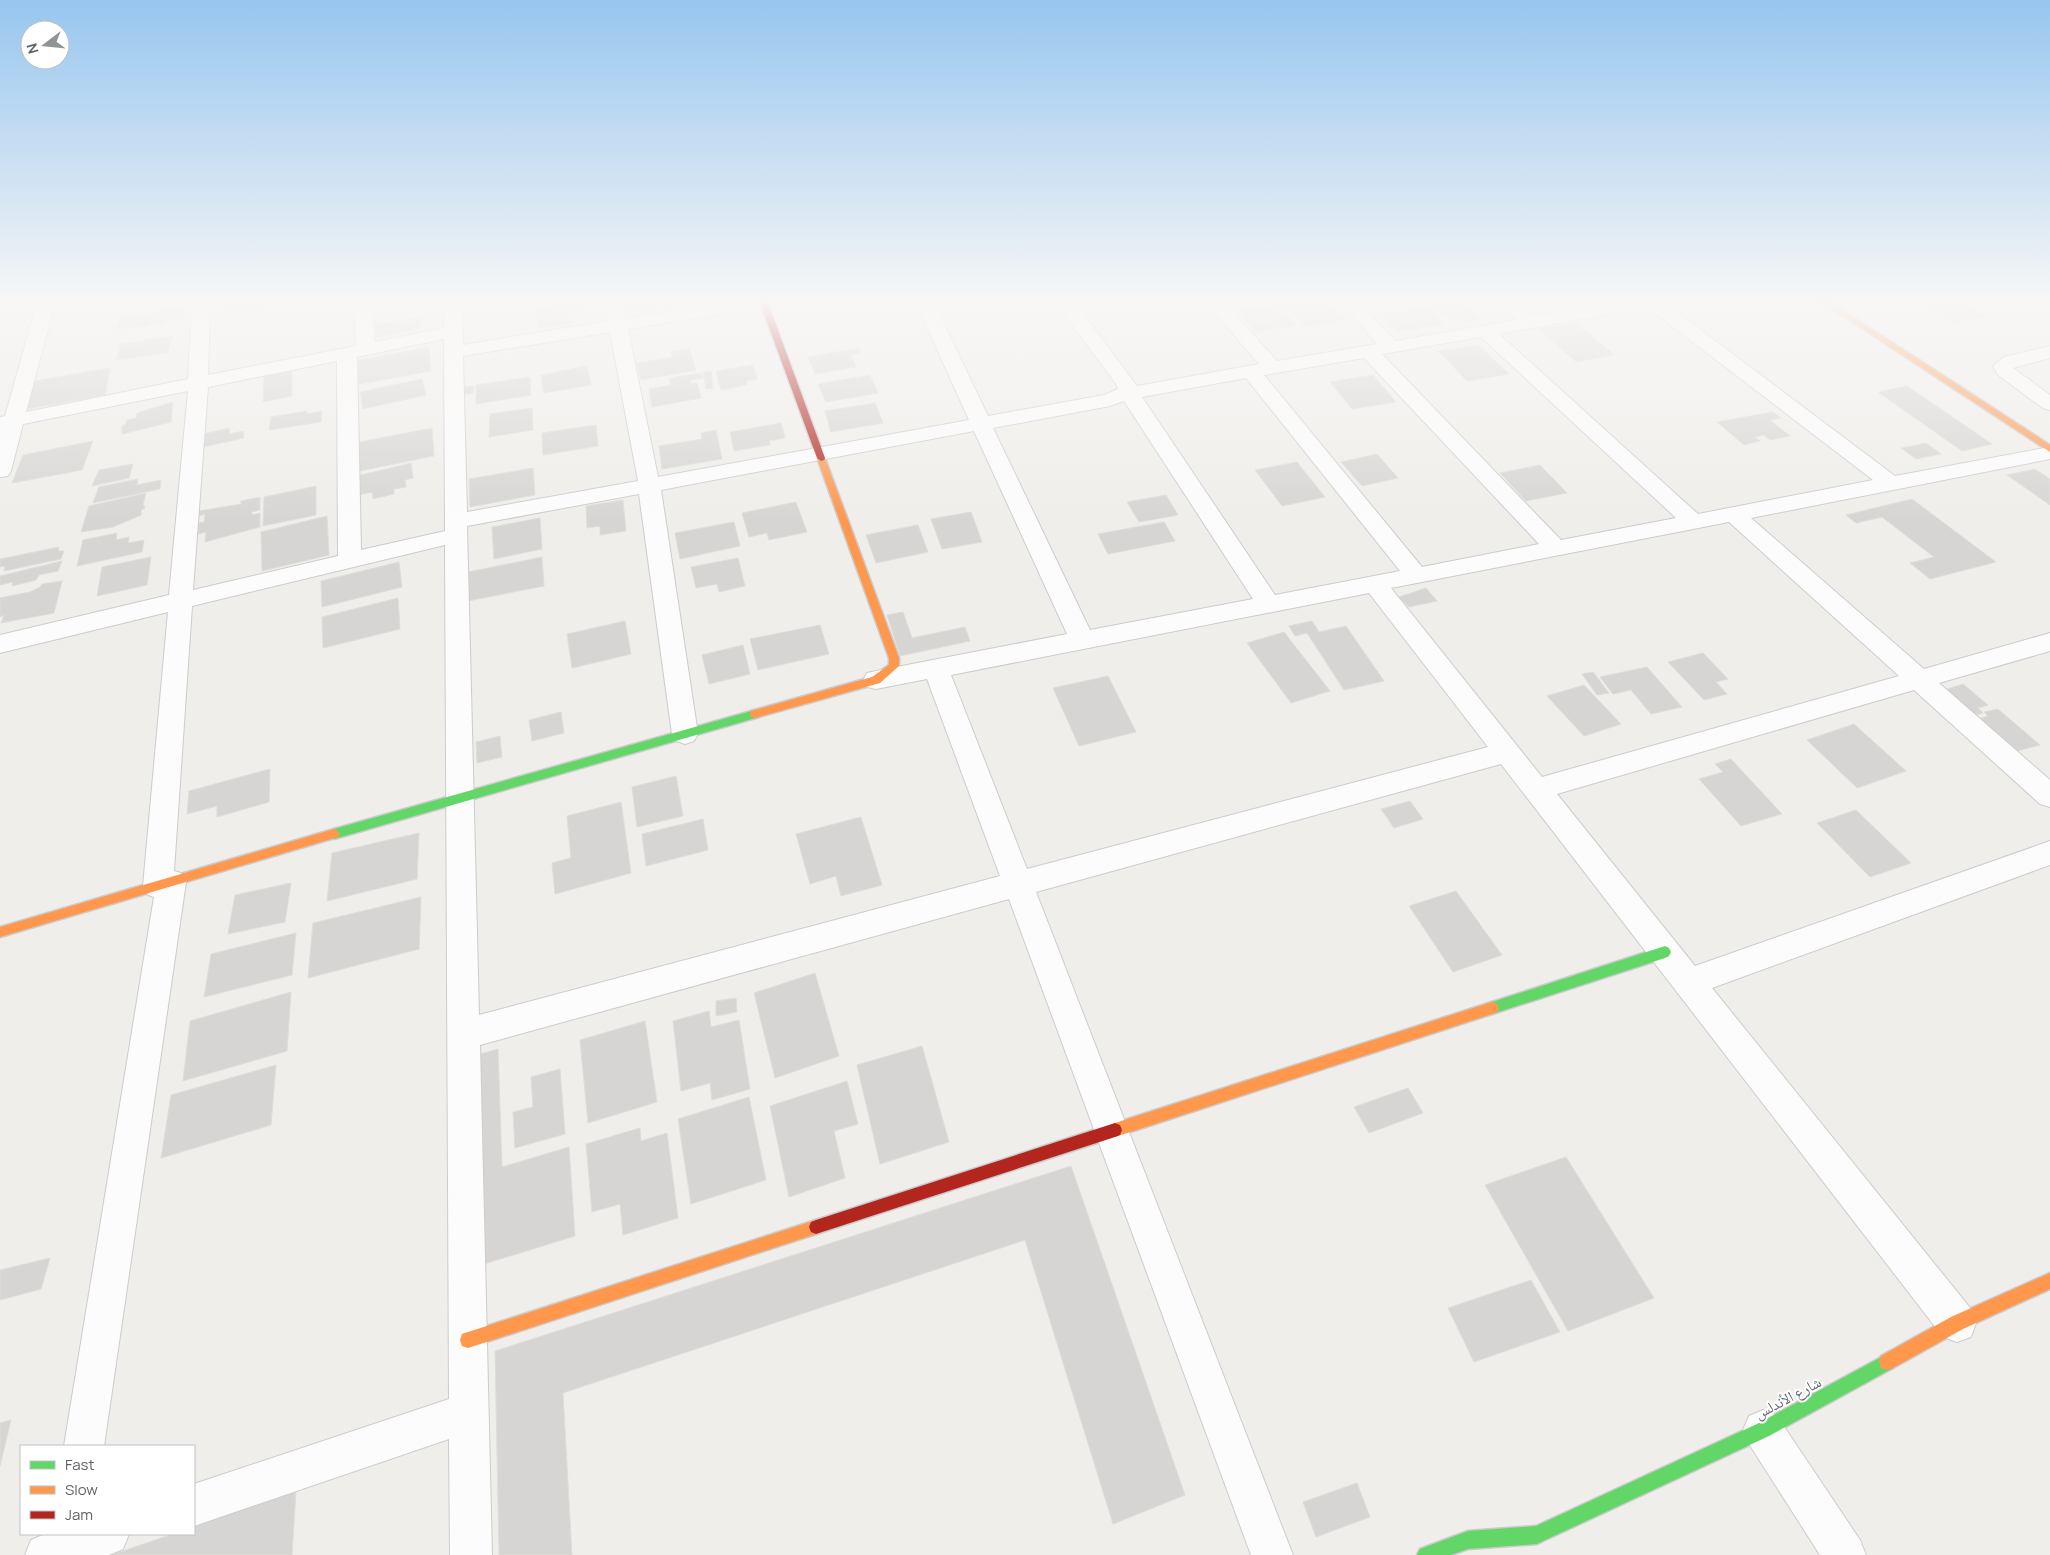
<svg xmlns="http://www.w3.org/2000/svg" width="2050" height="1555" font-family="Manrope,'Noto Naskh Arabic',sans-serif">
	<rect width="100%" height="100%" fill="#efeeea"/>
	<path fill="#d6d5d3" stroke="#deddd9" d="M225 303H274V306L226 316Z
		M564 303H583V309L568 311 570 323 538 328 536 307Z
		M630 303H675V305L631 311Z
		M1278 303 1296 325 1255 332 1237 309Z
		M1286 303H1332L1346 320 1305 326Z
		M1463 303 1480 319 1459 322 1451 315 1444 316 1432 304Z
		M1962 303 1977 309 1972 310 1984 317 1955 322 1941 314 1953 311 1940 313 1930 307 1935 306 1931 304 1934 303Z
		M185 306 183 317 166 320 165 323 155 324 156 322 151 323 150 326 116 329 120 317Z
		M1427 307 1443 324 1397 331 1382 314Z
		M419 317 421 328 377 337 375 325Z
		M1576 323 1615 355 1576 362 1539 329Z
		M173 336 167 353 116 360 120 349 142 346 144 340Z
		M143 341 141 346 119 349 121 344Z
		M1478 345 1509 374 1467 381 1438 351Z
		M429 347 431 371 354 385V361Z
		M689 348 696 370 641 380 637 363 672 357 671 351Z
		M859 348 861 353 851 355 856 367 815 374 808 357Z
		M753 365 757 379 746 381 747 385 721 390 716 371Z
		M587 366 591 385 544 393 541 375Z
		M110 368 105 395 21 410 34 381Z
		M292 371V396L263 402 264 376Z
		M711 371 713 388 706 389 703 372Z
		M701 373 703 378 690 380 691 384 697 383 701 398 652 407 649 389 671 385 669 378Z
		M870 375 878 393 826 402 818 384Z
		M1373 375 1396 402 1352 409 1330 382Z
		M530 377 531 395 476 404V385Z
		M422 379 426 395 363 409 360 392Z
		M474 386 473 393 464 395 465 387Z
		M1907 386 1992 444 1962 451 1878 392Z
		M173 402 171 422 122 434V426L125 425 127 420 136 418 137 413Z
		M875 403 883 423 831 432 825 411Z
		M532 408 533 430 489 437 490 414Z
		M307 411 306 414 322 411 321 422 269 430 271 417Z
		M1773 412 1781 418 1770 420 1790 436 1770 440 1764 435 1755 437 1760 441 1744 445 1717 422Z
		M781 423 785 438 769 441 770 445 734 451 730 432Z
		M596 425 598 446 543 455 542 433Z
		M229 428 230 434 243 431 244 438 203 447V434Z
		M432 428 434 456 355 472V443Z
		M716 430 722 459 662 469 659 446 702 439 701 433Z
		M93 441 82 470 12 483 23 455Z
		M1926 443 1941 454 1916 459 1901 448Z
		M1377 454 1398 478 1362 486 1341 462Z
		M1297 462 1325 497 1282 506 1255 470Z
		M411 463 413 478 405 480 406 487 394 489V494L373 499 372 492 359 495 357 476Z
		M133 464 129 478 92 486 99 470Z
		M1540 465 1567 493 1526 501 1500 473Z
		M533 468 535 495 470 507 469 479Z
		M2035 469 2050 479V505L2007 475Z
		M138 479 137 485 161 480 160 489 93 503 99 487Z
		M316 486V515L263 526 264 497Z
		M146 493 143 504 145 508 141 510V515L113 527 81 532 89 506Z
		M1166 495 1178 515 1139 522 1127 502Z
		M260 497V510L252 512V515L260 513V527L205 542 206 532 198 534 199 523 204 522 205 514 199 516V511L241 504V501Z
		M1912 499 1996 562 1930 579 1910 563 1934 557 1882 517 1856 523 1846 515Z
		M623 500 626 531 600 535V526L587 528 586 506Z
		M796 502 807 532 769 540 767 533 749 537 742 513Z
		M971 512 982 542 942 549 931 519Z
		M327 516 329 555 262 571 261 532Z
		M540 518 542 549 494 559 492 527Z
		M734 522 740 546 680 559 675 533Z
		M1164 522 1175 541 1108 554 1098 534Z
		M918 525 928 552 876 563 866 535Z
		M117 533 116 540 129 537 128 543 144 540 142 552 77 566 83 540Z
		M59 547 58 551H64L61 559 4 571 5 566 0 567V559Z
		M151 557 147 585 97 596 102 567Z
		M542 557 544 586 468 601V572Z
		M738 558 745 586 719 592 717 584 696 588 691 567Z
		M62 561 58 571 39 575 36 580 12 586 13 582 0 585V576Z
		M399 562 402 587 322 607 321 581Z
		M62 581 54 613 1 623 4 615 0 617V598L30 592 40 587 42 584Z
		M1426 588 1437 601 1409 607 1399 597Z
		M398 598 400 629 323 648 322 617Z
		M903 612 912 638 965 627 970 641 900 656 887 615Z
		M625 621 631 654 572 668 567 634Z
		M1312 621 1319 632 1346 626 1384 681 1344 690 1307 633 1295 636 1289 626Z
		M820 625 829 654 758 670 750 639Z
		M1284 632 1330 691 1291 703 1247 643Z
		M743 645 750 674 709 684 702 655Z
		M1703 653 1728 679 1716 682 1727 694 1704 700 1668 662Z
		M1647 667 1682 707 1651 714 1631 690 1613 694 1600 677Z
		M1593 672 1609 693 1597 695 1582 674Z
		M1108 676 1136 732 1079 746 1053 688Z
		M1963 684 1988 705 1978 708 1983 713 1966 718 1938 692Z
		M1584 685 1621 724 1584 736 1547 696Z
		M1998 709 2040 745 2013 752 1976 720 1988 716 1984 712Z
		M561 712 564 733 532 741 529 720Z
		M1854 724 1906 771 1857 788 1807 740Z
		M500 736 502 757 477 763 476 742Z
		M1731 759 1782 814 1741 826 1699 779 1723 772 1715 764Z
		M270 769 269 802 217 817V806L187 814 189 791Z
		M676 776 683 816 637 827 632 787Z
		M1410 801 1423 819 1394 828 1381 809Z
		M621 802 631 873 555 894 552 863 571 858 567 816Z
		M1856 810 1911 863 1870 877 1817 823Z
		M861 817 882 885 841 896 836 876 810 884 796 834Z
		M703 819 708 850 646 866 642 834Z
		M419 833 417 879 327 901 332 853Z
		M291 883 285 922 228 934 235 895Z
		M1456 891 1502 955 1453 972 1409 906Z
		M421 897 419 949 308 978 313 923Z
		M296 933 292 975 204 997 211 954Z
		M815 973 839 1056 775 1078 754 993Z
		M291 992 287 1051 183 1081 190 1021Z
		M736 998 737 1012 716 1016V1001Z
		M709 1011 711 1027 739 1020 750 1089 712 1100 710 1083 681 1091 673 1021Z
		M645 1021 657 1102 588 1123 580 1040Z
		M922 1046 949 1142 880 1164 857 1065Z
		M498 1049 502 1167 569 1147 575 1236 481 1265 477 1055Z
		M276 1065 271 1125 161 1158 171 1095Z
		M560 1069 565 1134 515 1148 513 1112 533 1107 531 1077Z
		M847 1081 858 1124 834 1131 845 1178 789 1197 770 1106Z
		M1408 1088 1423 1113 1369 1133 1354 1107Z
		M749 1097 766 1180 691 1204 678 1119Z
		M640 1128 641 1141 667 1133 678 1218 623 1235 620 1204 592 1212 586 1144Z
		M1566 1157 1654 1298 1568 1331 1485 1185Z
		M1071 1166 1185 1495 1113 1524 1025 1240 563 1393 572 1555H499L495 1351Z
		M50 1258 41 1289 0 1300V1270Z
		M1531 1280 1560 1332 1474 1362 1448 1308Z
		M11 1420 0 1466V1423Z
		M1357 1483 1370 1517 1316 1537 1303 1502Z
		M296 1491 292 1555H111L173 1534H194V1527Z"/>
	<g fill="none" stroke-linecap="round" stroke-linejoin="round">
		<g stroke="#cbcccc" stroke-width="2">
			<path id="street" d="M37 303H55L26 412 188 379 192 303H210L208 375 356 346 354 303H372L375 342 444 328V303H462L463 345 608 321 605 303H623L626 319 722 303H766L763 307 757 308 628 329 658 477 969 420 916 303H934L988 416 1104 395 1118 389 1116 384 1056 303H1075L1137 386 1259 364 1206 303H1225L1277 361 1377 344 1341 303H1360L1395 341 1516 320 1499 303H1519L1534 316 1610 303H1665L1895 476 2050 447V459L1751 518 1924 669 2050 633V651L1939 683 2050 780V807L2040 804 1914 690 1557 794 1695 966 2050 841V865L1712 988 1971 1309 1976 1323 1971 1337 1957 1342 1943 1337 1501 764 1036 892 1293 1555H1251L1009 899 480 1045 492 1555H450L449 1439 194 1526V1484L449 1399 445 545 192 606 174 871 181 873 186 882 104 1446H64L154 897 148 895 143 886 168 612 0 653V635L169 595 188 391 23 424 11 471 8 476 0 477V417L5 416ZM1647 307 1873 480 1698 514 1499 334ZM610 332 638 481 467 512 463 356ZM1481 337 1676 518 1561 540 1382 354ZM444 339 445 531 361 550 357 357ZM1364 358 1539 544 1422 567 1264 375ZM337 361 338 556 193 590 208 387ZM1246 378 1400 571 1275 595 1142 397ZM1124 401 1253 599 1090 630 993 428 1110 406ZM974 431 1067 634 876 671 867 673 863 680 867 687 876 689 927 679 1000 876 479 1015 467 526 639 494 672 734 676 741 685 744 694 741 698 734 661 490ZM1729 522 1899 676 1542 777 1391 588ZM1369 593 1488 747 1027 869 951 675Z
				M2050 346V358L2013 368 2050 395V410L2043 408 1998 375 1993 366 2004 357Z
				M1763 1410 1777 1416 1860 1540 1866 1555H1820L1749 1444 1743 1430 1749 1416Z
				M45 1534H129L123 1549 109 1555H25L31 1540Z"/>
		</g>
		<g stroke="#cacacb" stroke-width="3">
			<path id="fast" d="M755 710 759 711 760 714 759 717 334 839 330 837 328 834 330 831 334 829Z
				M1665 946 1669 948 1671 952 1669 956 1665 958 1492 1014 1487 1012 1485 1008 1487 1004 1492 1002Z
				M1887 1354 1893 1356 1895 1362 1893 1368 1769 1436 1543 1541 1537 1544 1468 1549 1451 1555H1417L1420 1549 1468 1531 1536 1526 1757 1424Z"/>
		</g>
		<g stroke="#cacacb" stroke-width="3">
			<path id="slow" d="M1823 303H1832L2050 445V452Z
				M821 455 825 458 899 658V666L880 683 755 718 751 717 750 714 751 711 872 677 889 665V658L817 458Z
				M334 829 338 831 340 834 338 837 0 937V927Z
				M1492 1002 1497 1004 1499 1008 1497 1012 1492 1014 1115 1137 1110 1135 1108 1130 1110 1125 1115 1123Z
				M816 1220 821 1222 823 1227 821 1232 816 1234 468 1348 462 1346 460 1340 462 1334 468 1332Z
				M2050 1273V1289L1963 1329 1893 1368 1887 1370 1881 1368 1879 1362 1881 1356 1951 1317Z"/>
		</g>
		<g stroke="#cacacb" stroke-width="3">
			<path id="jam" d="M760 303H768L825 458 824 460 821 461 817 458Z
				M1115 1123 1120 1125 1122 1130 1120 1135 1115 1137 816 1234 811 1232 809 1227 811 1222 816 1220Z"/>
		</g>
		<use href="#street" fill="#fdfcfc" fill-rule="evenodd"/>
		<use href="#fast" fill="#63d668" fill-rule="evenodd"/>
		<use href="#slow" fill="#ff974d" fill-rule="evenodd"/>
		<use href="#jam" fill="#b3261e" fill-rule="evenodd"/>
	</g>
	<linearGradient id="sky" x2="0" y2="1"><stop stop-color="#97c6ef"/><stop offset="0.58" stop-color="#f8f7f6"/><stop offset="1" stop-color="#f8f7f6" stop-opacity="0"/></linearGradient>
	<rect width="2050" height="521" fill="url(#sky)"/>
	<g text-anchor="middle" stroke-width="4" stroke-linejoin="round" paint-order="stroke">
		<g font-size="15" fill="#5f6368" stroke="#fff">
			<text transform="translate(1788 1398) rotate(-28)" y="5">شارع الأندلس</text>
		</g>
	</g>
	<rect x="20" y="1445" width="175" height="90" fill="#ffffff" stroke="#bfc1c3"/>
	<rect x="30" y="1461" width="25" height="8" fill="#63d668" stroke="#bfc1c3"/>
	<text x="65" y="1470" font-size="15" fill="#5f6368">Fast</text>
	<rect x="30" y="1486" width="25" height="8" fill="#ff974d" stroke="#bfc1c3"/>
	<text x="65" y="1495" font-size="15" fill="#5f6368">Slow</text>
	<rect x="30" y="1511" width="25" height="8" fill="#b3261e" stroke="#bfc1c3"/>
	<text x="65" y="1520" font-size="15" fill="#5f6368">Jam</text>
	<g transform="translate(45 45) rotate(254)"><circle r="24" fill="#ffffff" stroke="#bfc1c3"/>
	<path d="M0-4L9 19L0 12L-9 19Z" fill="#919496"/>
	<text y="-8" font-size="14" font-weight="bold" text-anchor="middle" fill="#5f6368">N</text>
	</g>
</svg>
